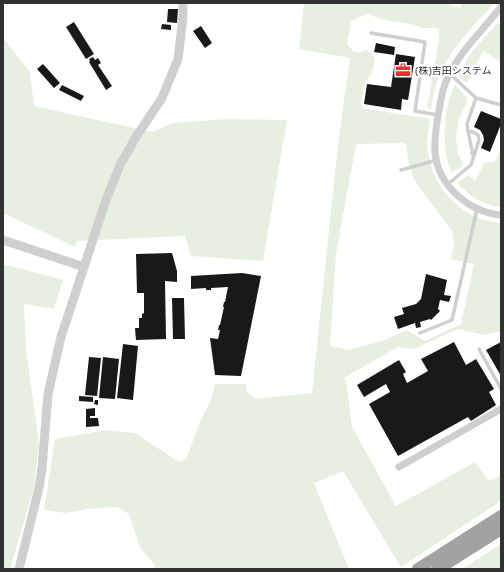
<svg xmlns="http://www.w3.org/2000/svg" width="504" height="572" font-family="Rubik,'Noto Sans JP',sans-serif">
	<rect width="100%" height="100%" fill="#fff"/>
	<path fill="#e7efe0" fill-rule="evenodd" d="M304 3H445L460 8 462 3 493 4C485 14 476 22 468 32 446 57 436 77 431 109L427 108 439 39V29C433 27 429 28 423 28 419 27 415 25 411 24 396 21 381 22 368 13L351 21 347 44 353 51 359 53 366 50 372 54 375 59 372 73 365 82 361 104 362 108 430 119C429 126 427 134 427 141 427 182 459 220 501 223V331L484 335 458 329 414 349 398 347 344 378 346 381 352 427 396 506 475 462 489 481 501 475V501L401 567 343 471 314 483 349 569H155V565L140 548 129 514 117 507 87 509 65 513 44 510 55 439 106 430 135 433 179 462 186 459 200 422 211 400 215 384H246L247 392 255 399 312 393 338 144 350 58 299 49ZM402 143 406 144 408 160 414 180 452 231 454 243 451 259 474 264 461 324 425 341 407 330 382 341 349 350 330 346 336 254 356 144Z
		M497 24 501 25V62L483 51 467 83 459 77 458 74 473 50Z
		M3 38 30 72 34 106 152 132 172 123 229 119 287 120 263 261 191 256 185 236 77 241 75 247 3 213Z
		M455 84 467 98V103L459 119 456 137 458 154 463 163 462 166 451 173C441 146 443 110 455 84Z
		M501 146V207C483 205 469 196 457 183L469 175 475 181 484 163 493 162 497 158Z
		M3 264 63 280 54 309 24 304 26 350 39 443 34 488 10 569H3Z
		M501 544V569H462Z"/>
	<path fill="#191919" d="M168 9H178L177 23 167 22Z
		M74 22 94 54 86 59 66 27Z
		M162 24 171 25V30L161 29Z
		M201 26 212 43 205 48 193 31Z
		M376 43 395 47 394 55 374 52Z
		M396 54 415 57 408 100 402 99 401 110 364 104 367 84 391 87Z
		M93 57 95 60 98 58 101 63 98 65 112 86 106 90 89 62 90 61 89 59Z
		M43 64 60 83 54 88 37 69Z
		M62 85 84 96 81 101 59 90Z
		M481 111 501 119V124L490 152 481 148 484 140 483 135 480 130 474 127Z
		M172 253 177 271V282L165 281 166 339 136 340 135 328H139V318H142V314L144 313V293H137L136 254Z
		M242 273 261 276 241 376 215 375 210 338 218 339 220 330H218L219 325H220L224 307H223L224 302H225L228 287 211 288V290H206V288L191 289V276Z
		M426 274 447 280 444 295 451 296 449 302 440 300 438 309 440 311 431 320 430 319 420 322 421 327 416 328 415 323 398 329 394 317 404 314 402 308 416 304 421 299Z
		M172 298H184L185 339H173Z
		M454 342 466 365 476 359 494 389 489 392 496 405 471 421 468 417 398 456 369 404 390 392 386 384 364 397 357 385 399 360 406 372 403 374 407 383 428 371 421 359Z
		M501 342V376L486 350Z
		M123 344 138 346 133 400 117 398Z
		M89 357 101 358 97 396 85 395Z
		M103 357 119 359 115 399 99 398Z
		M79 396 93 397V402L79 401Z
		M95 400H98V405L94 404Z
		M95 408V416H90V418H98L99 426 86 427V409Z"/>
	<g fill="none" stroke-linecap="round" stroke-linejoin="round">
		<path stroke="#cfcfcf" stroke-width="3.5" d="M500 3 501 4
			M371 33 425 42 415 111 438 115
			M476 98 501 105
			M468 131 473 156
			M401 170 437 160
			M448 184 471 165 479 140 478 135 473 132 468 131 467 124 476 98 450 74
			M420 333 452 320 477 209
			M479 349 501 389"/>
		<path stroke="#cfcfcf" stroke-width="7" d="M501 7C483 30 461 50 448 77 442 88 440 104 438 116 436 128 434 140 435 152 438 186 469 212 501 215
			M399 467 501 409"/>
		<path stroke="#cfcfcf" stroke-width="9" d="M3 240 84 267
			M19 569 39 488 42 468 48 394 61 337 106 200 120 165 136 137 162 98 178 59 183 17V3"/>
		<path stroke="#a2a2a2" stroke-width="12" d="M418 569 501 516
			M438 569 501 529"/>
	</g>
	<defs>
		<g id="office-bare" transform="scale(1.2)"><path d="M-6-3h4V-5.5h4V-3h4V5H-6ZM-1-4.5V-3h2v-1.5ZM-6 0V1H6V0Z" fill="#ed2f30" stroke="#fff" stroke-width="2.5" paint-order="stroke"/></g>
	</defs>
	<g fill-rule="evenodd">
		<use href="#office-bare" x="403" y="70"/>
	</g>
	<g text-anchor="middle" stroke-width="4" stroke-linejoin="round" paint-order="stroke">
		<g font-size="10" fill="#323232" stroke="#fff" text-anchor="start">
			<text x="415" y="74">(株)吉田システム</text>
		</g>
	</g>
	<rect width="504" height="572" fill="none" stroke="#323232" stroke-width="8"/>
</svg>
